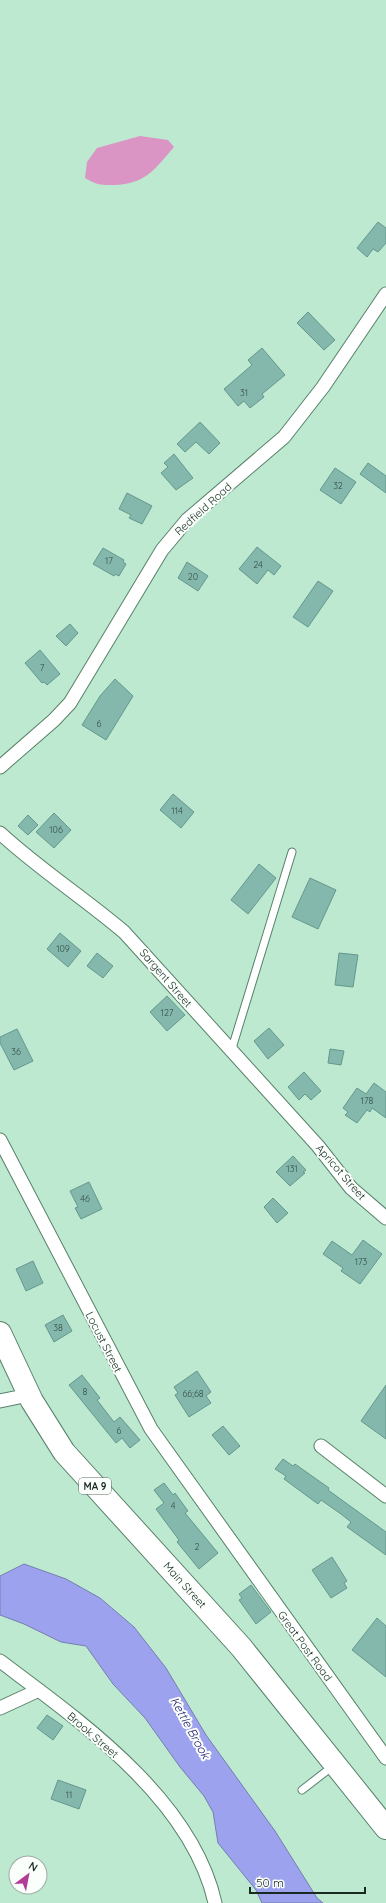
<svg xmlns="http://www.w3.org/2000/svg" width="386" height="1903" font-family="Quicksand,sans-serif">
	<rect width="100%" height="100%" fill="#bde9d0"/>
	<path fill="#db95c4" d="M140 136 168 140 174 147C155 169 146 184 114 185 100 185 97 185 85 178L87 162 97 148Z"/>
	<path fill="#9ca2ee" stroke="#757eb0" d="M24 1564 66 1579 100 1598 134 1627 166 1668 206 1735 275 1831 317 1898 323 1903H262L256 1890 218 1843 213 1812 204 1796 180 1767 145 1718 113 1684 86 1646 61 1642 24 1624 0 1615V1576Z"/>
	<path fill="#84b8ad" stroke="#65988d" d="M378 222 386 228V243L378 252 373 249 367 257 357 248Z
		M308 312 335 340 324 350 297 323Z
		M262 348 285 375 262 394 264 397 250 408 244 401 238 406 224 389 252 365 248 360Z
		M200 422 220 443 209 454 196 442 185 452 177 444Z
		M174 454 193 478 176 490 161 473 168 467 164 463Z
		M368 463 386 476V493L360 474Z
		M335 468 356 482 341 504 320 490Z
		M127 493 152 506 142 524 129 518 131 515 119 509Z
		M257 547 281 566 274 575 268 570 257 584 239 569Z
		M103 548 124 560 123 562 126 564 119 576 115 574 114 576 93 564Z
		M187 562 208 576 198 591 178 578Z
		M318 581 333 591 308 627 293 617Z
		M70 624 78 633 66 646 56 636Z
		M40 650 60 674 47 685 44 682 42 683 25 663Z
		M115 679 133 696 106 740 82 725 100 696Z
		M173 794 194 812 181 828 160 810Z
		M54 813 71 830 54 848 36 832Z
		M28 815 38 825 28 835 18 826Z
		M259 864 276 878 248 914 231 900Z
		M310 878 336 890 318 929 292 917Z
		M60 933 81 951 68 967 47 949Z
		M97 953 113 966 103 978 87 966Z
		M339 953 358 955 353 987 335 985Z
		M167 996 185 1015 167 1031 150 1012Z
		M269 1028 284 1045 268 1059 254 1041Z
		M17 1029 33 1061 14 1070 0 1043V1037Z
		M330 1049 344 1051 341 1065 328 1063Z
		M304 1072 321 1091 311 1100 305 1094 299 1100 288 1087Z
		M374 1083 386 1092V1118L372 1108 370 1112 367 1110 357 1123 345 1115 348 1112 343 1108 357 1088 366 1094Z
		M293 1156 306 1170 303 1172 305 1173 290 1186 276 1172Z
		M89 1182 102 1209 81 1219 75 1208 78 1207 70 1191Z
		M273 1198 288 1213 277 1223 264 1207Z
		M363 1240 382 1254 360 1284 341 1271 343 1268 323 1254 332 1241 352 1255Z
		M33 1261 43 1283 26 1291 16 1269Z
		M63 1315 72 1331 54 1342 45 1325Z
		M197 1371 211 1392 206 1396 211 1403 189 1417 175 1395 178 1393 174 1387Z
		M82 1375 100 1398 97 1400 114 1422 120 1417 140 1440 130 1448 122 1438 116 1443 69 1385Z
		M386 1385V1439L361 1421Z
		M223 1426 240 1446 229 1455 212 1435Z
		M283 1459 293 1466 295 1464 329 1488 328 1490 386 1532V1555L347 1527 351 1522 341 1514 321 1500 318 1504 284 1479 286 1476 275 1469Z
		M164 1483 173 1495 175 1493 188 1511 185 1513 218 1553 199 1569 177 1542 179 1540 156 1509 164 1503 154 1490Z
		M332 1557 347 1581 344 1583 347 1588 331 1598 312 1570Z
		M251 1585 271 1612 256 1624 239 1600 242 1598 239 1594Z
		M377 1618 386 1626V1677L352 1650Z
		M47 1715 63 1726 53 1740 37 1728Z
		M58 1780 86 1790 79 1809 51 1799Z"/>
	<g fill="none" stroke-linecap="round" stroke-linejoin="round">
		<g stroke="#58806a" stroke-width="9">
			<path id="service" d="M233 1053V1045L292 852
				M302 1790 333 1766"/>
		</g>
		<g stroke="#58806a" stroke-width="15">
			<path id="minor" d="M0 767 54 720 70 703 162 550 187 520 284 437 323 387 386 294
				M0 833C39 869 84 898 124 932L318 1146 351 1188 386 1218
				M0 1140 151 1429 386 1758
				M0 1401 29 1395
				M321 1446 386 1496
				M0 1661C80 1721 192 1799 215 1903
				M0 1708 39 1690"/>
		</g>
		<g stroke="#58806a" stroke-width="24">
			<path id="trunk" d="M0 1333 32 1401 64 1452 241 1647 386 1828"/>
		</g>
		<use href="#service" stroke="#fff" stroke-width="7"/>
		<use href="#minor" stroke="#fff" stroke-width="13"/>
		<use href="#trunk" stroke="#fff" stroke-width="22"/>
	</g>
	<g text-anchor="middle" stroke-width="4" stroke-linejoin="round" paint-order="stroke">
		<g font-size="9" fill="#344e44">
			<text x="244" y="396">31</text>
			<text x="338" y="489">32</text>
			<text x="109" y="564">17</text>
			<text x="258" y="568">24</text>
			<text x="193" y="580">20</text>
			<text x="42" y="671">7</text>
			<text x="99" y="727">6</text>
			<text x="177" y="814">114</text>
			<text x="56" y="833">106</text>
			<text x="63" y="952">109</text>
			<text x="167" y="1016">127</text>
			<text x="16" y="1055">36</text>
			<text x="367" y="1104">178</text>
			<text x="292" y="1172">131</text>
			<text x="85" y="1202">46</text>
			<text x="361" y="1265">173</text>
			<text x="58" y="1331">38</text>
			<text x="85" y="1395">8</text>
			<text x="193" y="1397">66;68</text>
			<text x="119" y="1434">6</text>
			<text x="173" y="1509">4</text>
			<text x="197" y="1550">2</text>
			<text x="69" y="1798">11</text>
		</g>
		<rect fill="#fafffc" stroke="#5d6a63" stroke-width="1" x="79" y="1478" width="32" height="16" rx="3"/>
		<g font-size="10" font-weight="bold" fill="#1a2a21">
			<text x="95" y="1490">MA 9</text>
		</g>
		<g font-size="11" fill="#1a2a21" stroke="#fafffc">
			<text transform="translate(203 509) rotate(-42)" y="4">Redfield Road</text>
			<text transform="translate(166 978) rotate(49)" y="4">Sargent Street</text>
			<text transform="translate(341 1172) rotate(49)" y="4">Apricot Street</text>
			<text transform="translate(104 1342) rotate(63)" y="4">Locust Street</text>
			<text transform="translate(185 1585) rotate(48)" y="4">Main Street</text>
			<text transform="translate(305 1646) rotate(54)" y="4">Great Post Road</text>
			<text transform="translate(93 1735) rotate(41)" y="4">Brook Street</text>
		</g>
		<g font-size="12" font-style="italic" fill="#2a2177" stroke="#fafffc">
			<text transform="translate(190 1728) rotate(61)" y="4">Kettle Brook</text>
		</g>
	</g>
	<g transform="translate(28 1875) rotate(32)"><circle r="19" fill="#fafffc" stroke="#a0aaa4"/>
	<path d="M0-3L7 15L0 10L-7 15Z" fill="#b33d94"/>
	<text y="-6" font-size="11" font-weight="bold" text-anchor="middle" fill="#1a2a21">N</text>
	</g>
	<path d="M250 1887v6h115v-6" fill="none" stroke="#1a2a21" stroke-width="2"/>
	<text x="256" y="1887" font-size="12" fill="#1a2a21" stroke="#fafffc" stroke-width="3" paint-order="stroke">50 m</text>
</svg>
